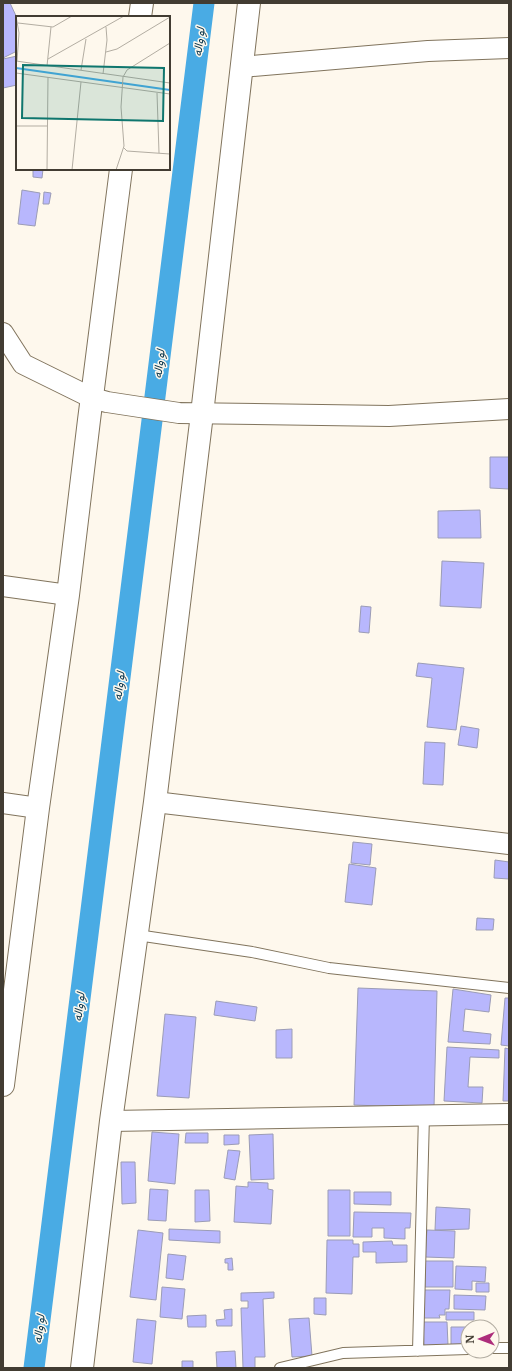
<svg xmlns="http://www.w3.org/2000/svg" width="512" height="1371" font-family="Merriweather,Vazirmatn,serif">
	<rect width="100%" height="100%" fill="#fef8ed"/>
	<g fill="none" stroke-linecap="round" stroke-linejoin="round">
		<path stroke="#49abe4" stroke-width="21" d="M34 1368 204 3"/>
	</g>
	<path fill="#b8b7fd" stroke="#9b9cb6" d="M3 3H10L17 18V51L3 58Z
		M17 56V85L3 88V59Z
		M33 169H43L42 178 33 177Z
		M22 190 40 193 35 226 18 224Z
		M44 192 51 193 49 204H43Z
		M490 457H509V489L490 488Z
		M480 510 481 538H438V511Z
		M442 561 484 563 481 608 440 606Z
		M361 606 371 607 369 633 359 632Z
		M418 663 464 668 456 730 427 727 432 678 416 676Z
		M461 726 479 729 477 748 458 745Z
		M425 742 445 743 443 785 423 784Z
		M353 842 372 844 370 865 351 863Z
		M495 860 509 862V879L494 878Z
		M349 864 376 868 372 905 345 902Z
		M477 918 494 919 493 930H476Z
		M358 988 437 991 434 1108 354 1105Z
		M453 989 491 995 489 1012 465 1009 463 1031 491 1034 490 1044 448 1042Z
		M505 998H509V1046L501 1045Z
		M216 1001 257 1007 255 1021 214 1015Z
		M165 1014 196 1017 189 1098 157 1096Z
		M292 1029V1058H276V1030Z
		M447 1047 499 1050V1058L470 1057 468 1087H483L482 1103 444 1101Z
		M505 1048 509 1049V1101H503Z
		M152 1132 179 1134 175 1184 148 1181Z
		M186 1133H208V1143H185Z
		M273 1134 274 1179 251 1180 249 1135Z
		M224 1135H239V1144L224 1145Z
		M228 1150 240 1151 235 1180 224 1178Z
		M121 1162H135L136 1203 122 1204Z
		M248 1182 268 1183V1189L273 1190 271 1224 234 1222 236 1186 248 1187Z
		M150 1189 168 1190 166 1221 148 1220Z
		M195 1190H209L210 1221 195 1222Z
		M328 1190H350V1236H328Z
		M354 1192H391V1205L354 1204Z
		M436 1207 470 1209 469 1229 435 1230Z
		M354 1212 411 1213 410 1228H405V1239L384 1238V1228H372V1237H353Z
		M169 1229 220 1231V1243L169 1240Z
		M138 1230 163 1233 156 1300 130 1297Z
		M427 1230 455 1231 454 1258 425 1257Z
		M327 1240H353V1244H359V1257H353L352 1294 326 1293Z
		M392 1241 393 1245H407V1262L376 1263V1252H363V1242Z
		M168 1254 186 1256 183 1280 166 1278Z
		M232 1258 233 1270H228V1263H225V1259Z
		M425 1261H453V1287H425Z
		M456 1266 486 1267 485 1282 472 1281V1290L455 1289Z
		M476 1283H489V1292H476Z
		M162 1287 185 1289 182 1319 160 1317Z
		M422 1290H450L449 1309H445V1315H439L440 1318H422Z
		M274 1292V1298L263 1299 265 1357H255V1368H243L241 1308H248V1301H241V1293Z
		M454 1295 486 1296 485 1310 454 1309Z
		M314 1298H326V1315L314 1314Z
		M232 1309V1326H217L216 1320 225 1319 224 1310Z
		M446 1312H474V1320H446Z
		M206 1315V1327H188L187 1316Z
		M309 1318 312 1356 292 1357 289 1319Z
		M137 1319 156 1321 152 1364 133 1362Z
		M423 1322H447L448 1345 424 1346Z
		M451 1327H467V1345H451Z
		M235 1351 236 1368H217L216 1352Z
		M182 1361H193V1368H182Z"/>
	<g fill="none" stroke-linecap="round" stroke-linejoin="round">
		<g stroke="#81745d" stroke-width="12">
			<path id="lane" d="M137 935 252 952 329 968 509 988
				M492 1348H509
				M418 1351 424 1115
				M280 1368 343 1353 468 1349"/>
		</g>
		<g stroke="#81745d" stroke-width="22">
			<path id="street" d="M241 67 428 51 509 48
				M3 333 23 364 92 398 107 402 179 413 389 416 509 409
				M3 586 68 595
				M155 802 509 844
				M3 803 38 808
				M111 1121 509 1114"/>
		</g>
		<g stroke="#81745d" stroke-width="24">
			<path id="secondary" d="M140 17 142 3
				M3 1085 38 808 68 595 89 420 121 169
				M82 1368 111 1121 155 802 202 414 249 3"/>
		</g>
		<use href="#lane" stroke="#fff" stroke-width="10"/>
		<use href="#street" stroke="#fff" stroke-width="20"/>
		<use href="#secondary" stroke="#fff" stroke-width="22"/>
	</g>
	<g text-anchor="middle" stroke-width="3" stroke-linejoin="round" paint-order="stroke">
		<g font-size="12" font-style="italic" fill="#0a354c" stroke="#fef8ed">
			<text transform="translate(199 42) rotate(-83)" y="4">لو واله</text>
			<text transform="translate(159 364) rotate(-83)" y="4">لو واله</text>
			<text transform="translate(119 686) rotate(-83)" y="4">لو واله</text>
			<text transform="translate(79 1007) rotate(-83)" y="4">لو واله</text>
			<text transform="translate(39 1329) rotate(-83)" y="4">لو واله</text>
		</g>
	</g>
	<g transform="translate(16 16)">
		<rect width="154" height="154" fill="#fef8ed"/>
		<path fill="none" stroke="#49abe4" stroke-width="2" d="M0 52 154 74"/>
		<path fill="none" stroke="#b3ada2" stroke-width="1" d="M0 0 3 17 1 45M2 7 37 11 56 0M90 36 101 33 154 1M32 43 108 0M0 45 154 67M31 50 35 11M65 54 70 23M0 57 154 78M87 58 91 24 90 11M141 77 143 137M0 110H32M108 132 111 135 154 138M31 154 32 61M56 154 65 66M100 154 108 130 105 91 107 61 111 54 154 27"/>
		<path fill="#0f766e" fill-opacity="0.15" stroke="#0f766e" stroke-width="2" d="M7 49 148 52 147 105 6 102Z"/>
		<rect width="154" height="154" fill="none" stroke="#423c32" stroke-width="2"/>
	</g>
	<rect width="512" height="1371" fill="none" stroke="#423c32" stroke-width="8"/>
	<g transform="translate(480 1339) rotate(269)"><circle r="19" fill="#fef8ed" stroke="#b3ada2"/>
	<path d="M0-3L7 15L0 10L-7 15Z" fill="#ad2d7b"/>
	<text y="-6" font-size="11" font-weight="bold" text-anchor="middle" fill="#423c32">N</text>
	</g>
</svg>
